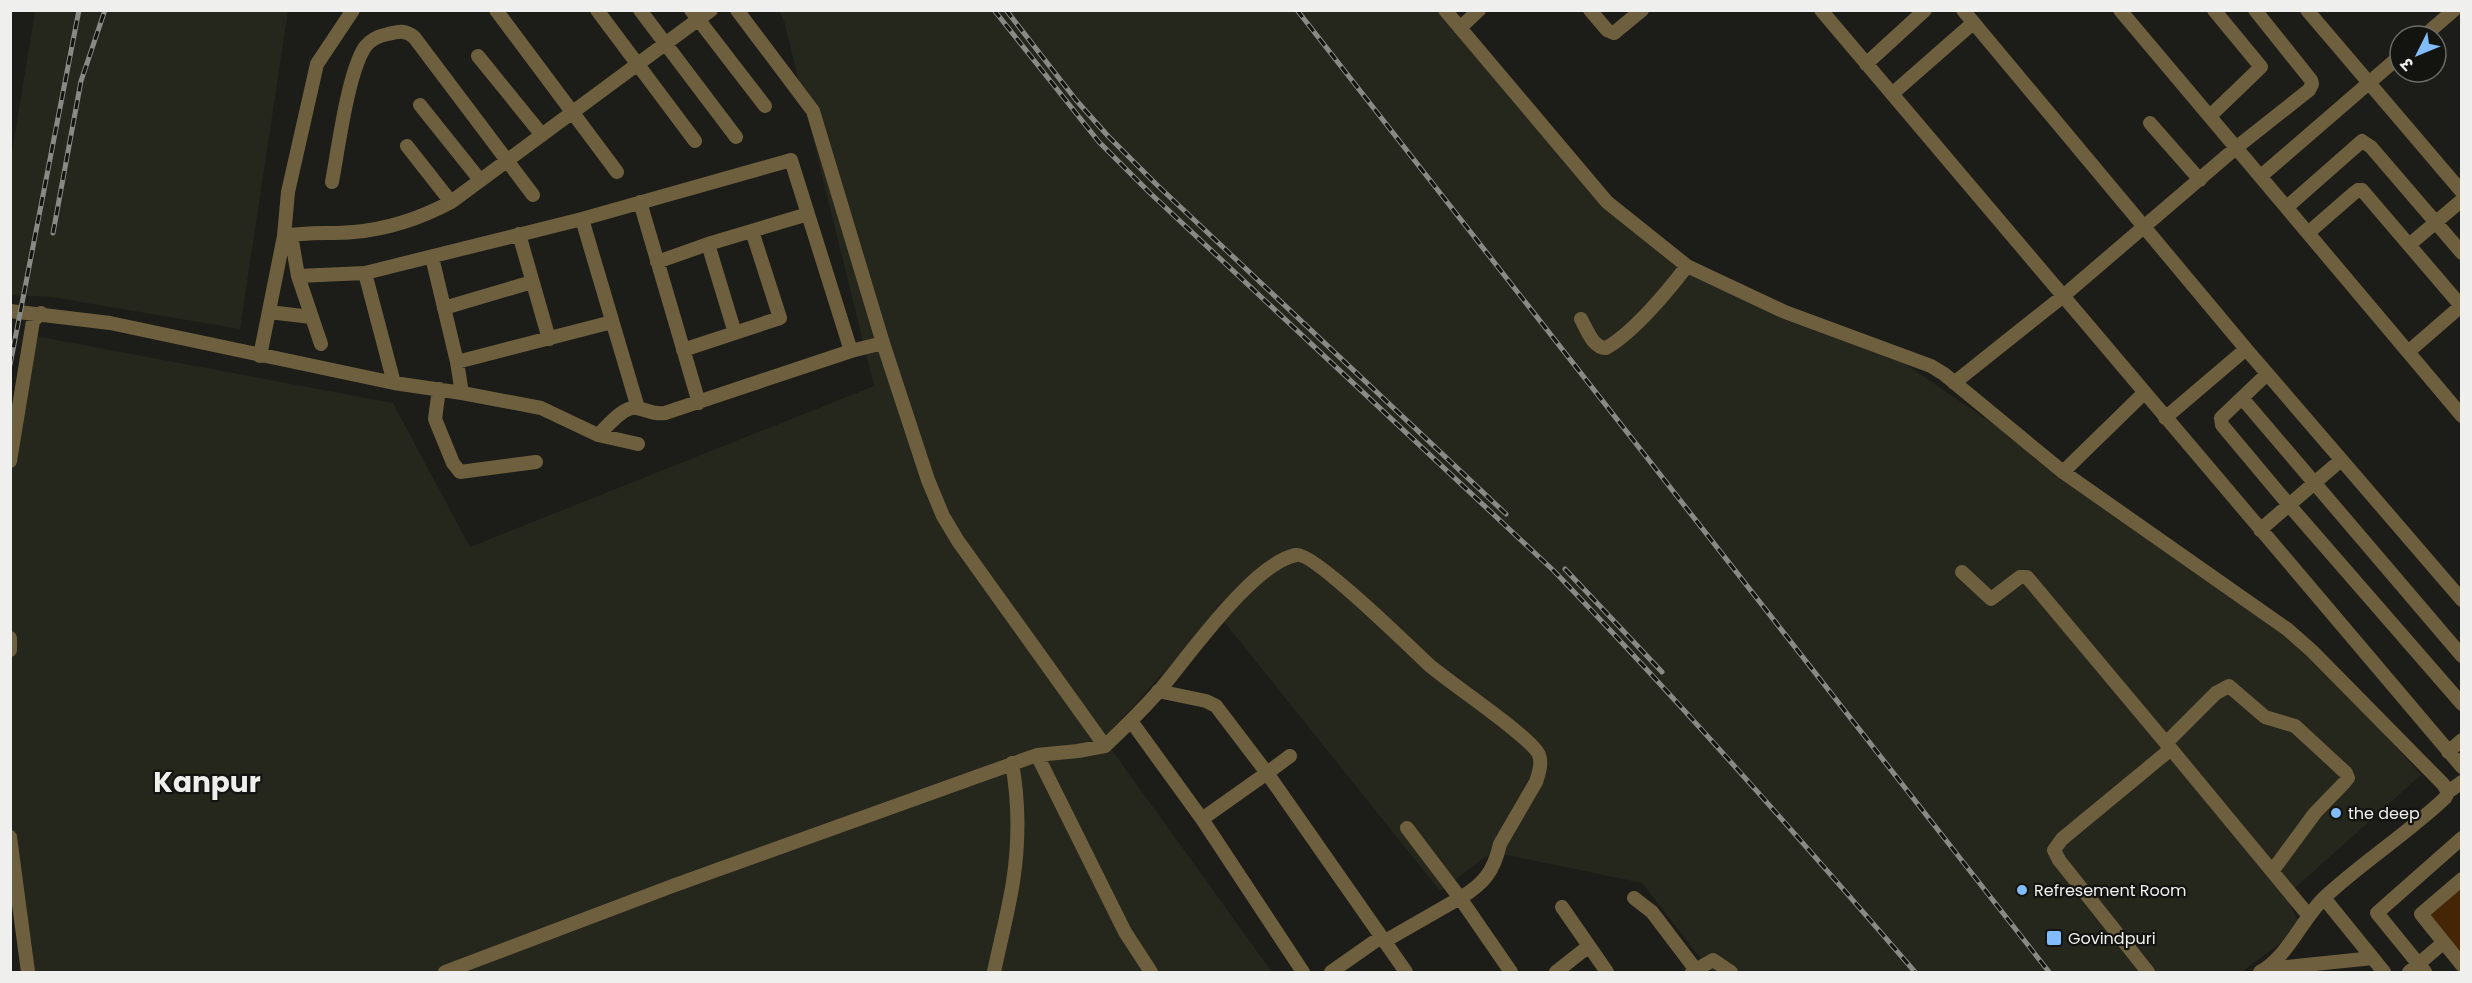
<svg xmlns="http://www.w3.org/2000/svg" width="2472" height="983" font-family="Poppins,'Noto Sans Devanagari',sans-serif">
	<rect width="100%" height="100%" fill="#1c1d18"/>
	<path fill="#25261c" d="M35 11H288L240 329 51 297 11 295V158Z
		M779 11H1451L1587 184 1705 274 1883 349 2285 622 2421 775 2286 896 2301 927 2242 972H1711L1642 883 1492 852 1440 891 1217 613 1104 739 1272 972H24L10 860V422L30 335 393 403 470 547 874 386 784 21Z"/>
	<path fill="#442505" d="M2461 885V958L2426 915Z"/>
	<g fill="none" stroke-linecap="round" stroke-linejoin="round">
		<path stroke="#6e603e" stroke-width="14" d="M496 10 617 172
			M597 10 695 141
			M640 10 736 137
			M691 10 765 106
			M737 10 813 111 883 343 928 480 943 516 958 541 1105 746 1078 751 1037 755
			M1445 10 1607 202 1687 266 1785 312 1931 366 1944 374 2063 472 2287 629 2312 651 2443 784 2448 792 2445 798C2408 833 2364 861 2326 896 2302 918 2289 956 2260 972
			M1590 10 1607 30 1614 33 1642 10
			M1821 10 2462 767
			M1963 10 2246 349
			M2120 10C2235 145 2347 281 2462 416
			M2307 10 2462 192
			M1460 28 1479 10
			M2424 36 2454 10
			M478 56 542 135
			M1866 64 1925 10
			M1892 94 1973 23
			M420 105 480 180
			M2210 116 2261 67 2214 10
			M2150 123 2200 180
			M407 146 451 202
			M2261 176 2400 56
			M332 182C338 150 348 72 365 47 371 39 378 36 388 34 399 31 405 30 414 37L533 195
			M640 202 699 403
			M2287 207 2362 141 2371 147 2462 253
			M582 219 638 408
			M2308 233 2354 193 2358 190H2362L2462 307
			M519 234 549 339
			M291 235 298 276 321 344
			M284 236 288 192 317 64 353 10
			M2409 245 2462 200
			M432 257 457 362 462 393
			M657 262 708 244
			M365 273 394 383
			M298 276 365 273 582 219 791 160 851 351
			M444 308 532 282
			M10 311 110 323 394 383 462 393 541 408 598 435 638 444
			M269 312 311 317
			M1581 319C1587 330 1593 348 1606 348 1633 333 1668 291 1687 266
			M735 333 708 244 808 214
			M683 350 780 318 752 231
			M2408 352 2461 306
			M260 356 284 236C307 232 331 234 354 232 388 229 421 218 451 202L711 10
			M457 362 612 322
			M2267 374 2224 415 2221 418 2222 425 2289 505 2462 704
			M1954 383 2062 297 2237 147 2309 90 2312 84 2311 80 2255 10
			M439 389 435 419 453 463 460 472 536 462
			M2242 398 2462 656
			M2165 418 2246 349 2462 600
			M598 435C608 426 623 406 637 408 648 410 654 415 665 413L851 351 883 343
			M10 461 33 321 41 313
			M2063 472 2144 393
			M2260 530 2341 460
			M1962 572 1991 599 2020 577H2027L2171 749
			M10 638V650
			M1158 691 1206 701 1216 706 1267 773 1290 756
			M1131 721 1202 819 1303 972
			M2166 743 2216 693 2229 686 2265 717 2295 726 2346 773 2348 778 2344 783 2315 813 2273 870
			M1105 746C1124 728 1142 710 1159 691 1188 657 1253 563 1296 555 1313 552 1410 647 1428 664 1448 682 1533 738 1539 755 1542 764 1539 773 1536 782L1500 844C1494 871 1484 884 1460 898L1407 828
			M2448 752 2462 740
			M2448 792 2462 782
			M1202 819 1267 773 1406 972
			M10 837 28 972
			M2462 879 2421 914 2462 965
			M1634 898 1652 912 1696 970
			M2324 898 2384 972
			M1562 907 1607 972
			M1385 941 1460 898 1511 972
			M2266 969 2373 958
			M445 972 675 885 1037 755 1125 932 1151 972
			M994 972C1000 943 1008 913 1013 882 1019 843 1019 802 1012 763
			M1331 972 1381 937
			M1556 972 1589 946
			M1692 972 1713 960 1731 972
			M2148 972 2059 860 2054 850 2062 839 2171 749 2309 916
			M2409 972 2443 943
			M2425 972 2377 913 2462 838"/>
		<g stroke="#898a86" stroke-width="5">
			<path id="rail" d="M994 10 1099 142 1150 193 1554 571C1679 701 1798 836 1915 972
				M1006 10 1076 100 1108 136 1156 184 1506 514
				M1297 10 2049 972
				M53 233 81 81 105 10
				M10 365 79 10
				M1565 569 1662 672"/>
		</g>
		<use href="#rail" stroke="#131310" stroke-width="3" stroke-dasharray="9" stroke-linecap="butt"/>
	</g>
	<g fill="#80bdfa" stroke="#131310" stroke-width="2">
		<circle cx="2336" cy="813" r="6"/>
		<circle cx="2022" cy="890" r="6"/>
		<rect x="2046" y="930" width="16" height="16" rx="3"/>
	</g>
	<g text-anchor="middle" stroke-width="4.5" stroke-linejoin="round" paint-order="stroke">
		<g font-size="16" fill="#eff0ed" stroke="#131310" text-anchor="start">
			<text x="2348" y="819">the deep</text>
			<text x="2034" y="896">Refresement Room</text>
			<text x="2068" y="944">Govindpuri</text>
		</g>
		<g font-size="28" font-weight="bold" fill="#eff0ed" stroke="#131310">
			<text x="207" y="792">Kanpur</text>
		</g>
	</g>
	<rect width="2472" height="983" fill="none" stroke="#eff0ed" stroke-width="24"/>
	<g transform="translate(2418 54) rotate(227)"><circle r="28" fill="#131310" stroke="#6b6b68" stroke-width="1.5"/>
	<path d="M0-4.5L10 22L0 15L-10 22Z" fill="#80bdfa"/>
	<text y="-9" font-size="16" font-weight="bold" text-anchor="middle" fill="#eff0ed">उ</text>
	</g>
</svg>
